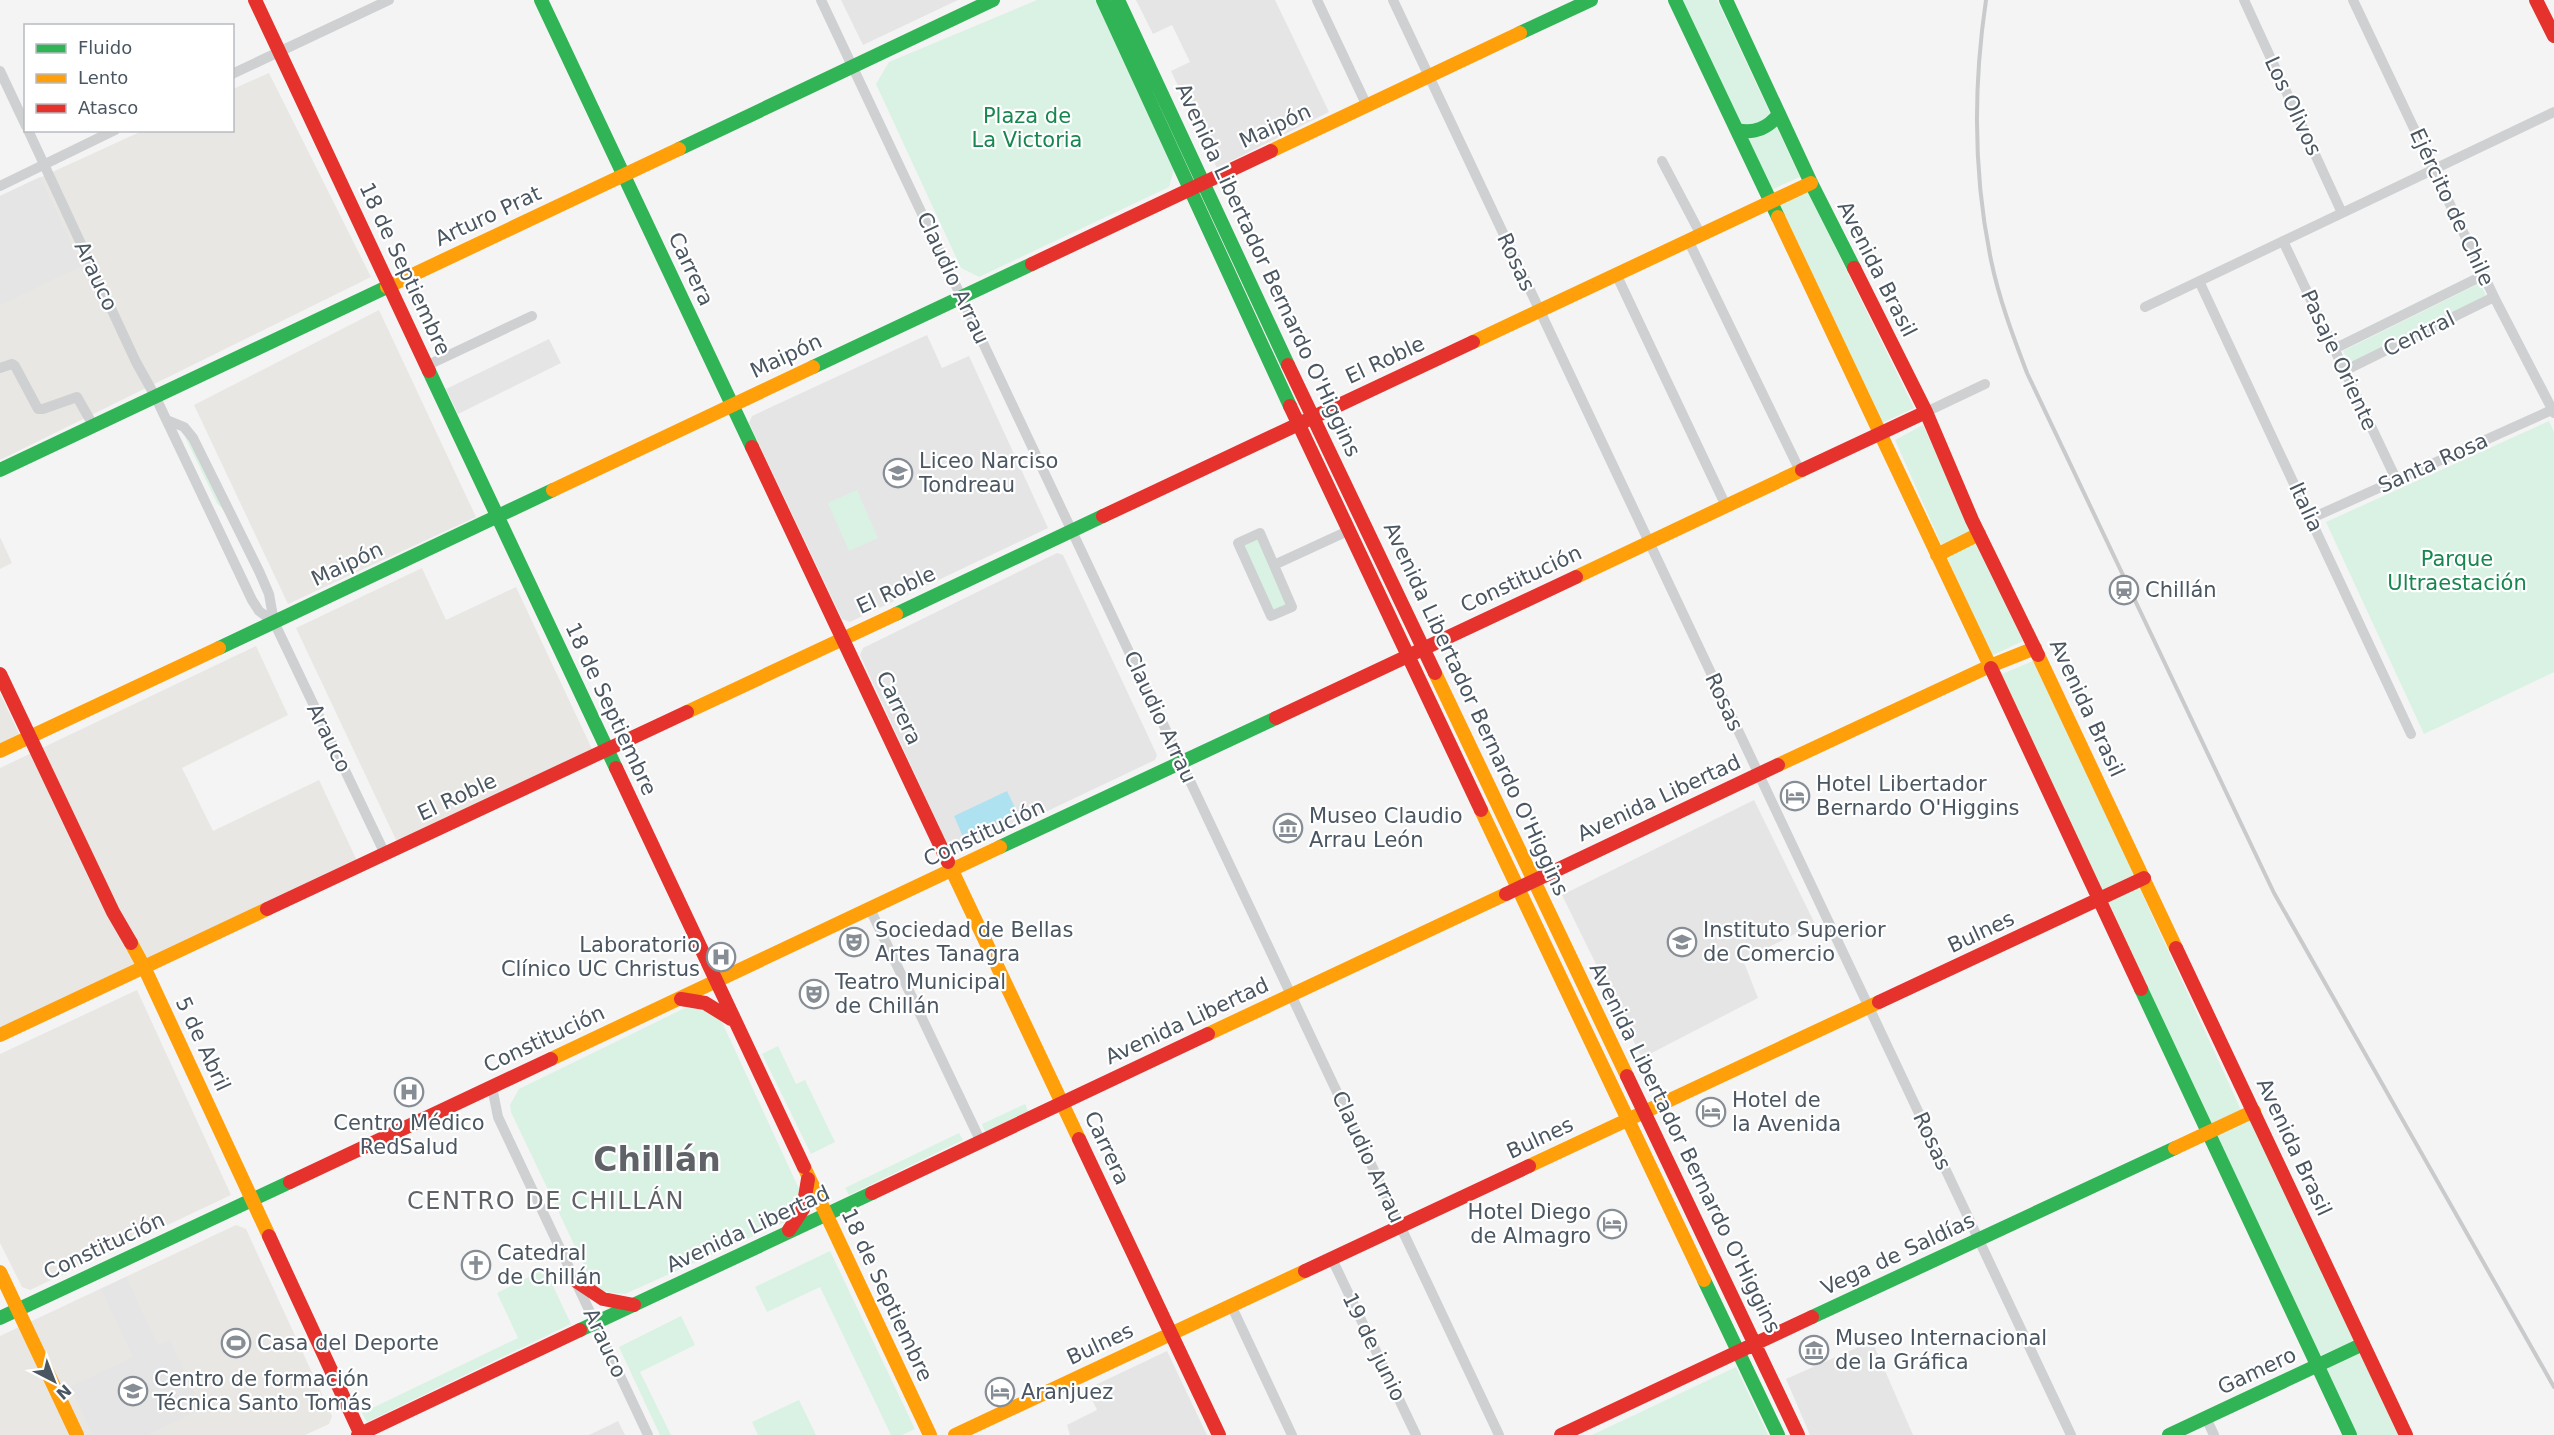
<svg xmlns="http://www.w3.org/2000/svg" width="2554" height="1435" font-family="'DejaVu Sans',sans-serif">
	<rect width="100%" height="100%" fill="#f4f4f4"/>
	<path fill="#e8e7e3" d="M269 73 371 277 0 460V196L142 131 232 130 233 89Z
		M379 310 476 517 288 604 194 405Z
		M0 537 12 563 0 569Z
		M422 568 446 620 516 587 592 749 397 842 296 628Z
		M256 646 288 715 182 768 213 831 319 780 358 863 0 1029V768Z
		M0 693 21 738 0 748Z
		M137 990 231 1195 30 1290 22 1287 0 1243V1054Z
		M236 1225 246 1229 332 1416 329 1424 305 1435H0V1336Z"/>
	<path fill="#e6e5e6" d="M841 0H958L863 45Z
		M1136 0H1275L1329 112 1217 168 1171 71 1190 62 1172 25 1153 34Z
		M40 177 82 266 0 305V196Z
		M927 335 942 368 969 356 1048 528 850 622 842 619 749 423 752 416Z
		M549 339 561 363 458 414 446 389Z
		M1057 553 1063 555 1157 755 1155 760 959 853 951 852 860 655 863 648Z
		M1754 800 1815 924 1743 960 1758 998 1642 1058 1562 895Z
		M126 1277 158 1345 170 1340 202 1409 147 1435H93L70 1387 133 1357 101 1289Z
		M1872 1341 1913 1435H1810L1786 1379Z
		M1167 1351 1207 1435H1070L1067 1425 1097 1410 1087 1389Z
		M618 1421 625 1435H589L612 1424Z"/>
	<path fill="#d9f2e3" d="M1037 0H1098L1174 170 1169 187 979 277 961 268 876 84 889 62Z
		M1681 0H1717L1800 177 1771 190Z
		M1807 190 1914 408 1882 423 1778 204Z
		M2480 283 2487 298 2351 365 2343 351Z
		M2549 421 2554 432V672L2424 734 2326 522Z
		M1923 425 2023 641 1991 656 1895 440Z
		M188 436 228 515 217 503 185 437Z
		M857 490 878 538 849 551 828 503Z
		M1259 537 1290 606 1272 614 1242 545Z
		M2033 661 2135 876 2103 892 2000 675Z
		M2139 887 2241 1110 2209 1125 2109 902Z
		M685 1008C700 1008 712 1010 722 1022L800 1191 799 1210 787 1221 625 1294C611 1293 599 1293 591 1280L511 1112 510 1105 519 1089Z
		M778 1046 796 1084 805 1080 835 1142 811 1154 762 1054Z
		M1025 1104 1028 1111 985 1132 982 1124Z
		M2250 1117 2356 1340 2319 1356 2214 1134Z
		M959 1133 963 1140 849 1195 845 1188Z
		M830 1251 915 1429 902 1435H891L820 1287 767 1312 755 1287Z
		M545 1269 571 1324 367 1422 362 1413 518 1338 497 1293Z
		M681 1316 695 1345 640 1372 671 1435H660L619 1347Z
		M2361 1351 2400 1435H2358L2325 1368Z
		M1736 1367 1768 1435H1592Z
		M799 1400 816 1435H758L752 1422Z"/>
	<path fill="#aee2f0" d="M1007 791 1018 814 964 839 954 816Z"/>
	<g fill="none" stroke-linecap="round" stroke-linejoin="round">
		<path stroke="#ced0d2" stroke-width="10" d="M821 0 1499 1435
			M1317 0 1367 106
			M1393 0 2071 1435
			M2244 0 2342 213
			M2353 0 2494 297 2554 413
			M0 71 26 126
			M232 74 389 0
			M28 130 136 362 155 396 252 600 259 611 274 622
			M1662 161 1701 235
			M0 186 115 130
			M1688 240 1800 471
			M2283 241 2396 479
			M1616 274 1726 506
			M2199 281 2411 734
			M2145 307 2554 112
			M2334 349 2484 275
			M428 365 532 316
			M0 368 12 364 15 366 38 409H43L77 397 93 425
			M2344 371 2494 297
			M1926 412 1985 384
			M167 420 184 427 193 438 259 571 269 594 274 622 385 854
			M2312 518 2554 409
			M1260 533 1292 607 1271 616 1238 543Z
			M1274 565 1350 530
			M870 909 981 1142
			M492 1087 498 1117 648 1435
			M1332 1259 1416 1435
			M1231 1305 1292 1435
			M2206 1418 2214 1435"/>
		<path stroke="#30b455" stroke-width="14" d="M541 0 752 447
			M1103 0 1290 406
			M1118 0 1288 365
			M1675 0 1778 217
			M1726 0 1811 183 1854 268
			M1520 33 1591 0
			M1737 130C1755 134 1768 128 1779 114
			M679 149 993 0
			M813 367 1032 264
			M429 371 616 768
			M0 470 387 287
			M896 614 1103 516
			M219 648 553 490
			M1000 847 1276 718
			M2141 989 2350 1435
			M1704 1280 1778 1435
			M1812 1317 2175 1148
			M0 1318 290 1182
			M580 1330 872 1193
			M2169 1435 2363 1344"/>
		<path stroke="#ff9f0a" stroke-width="14" d="M1271 151 1520 33
			M1778 217 1991 668
			M387 287 679 149
			M1473 342 1811 183
			M553 490 813 367
			M1937 555 1979 534
			M1576 577 1802 470
			M2038 655 2176 948
			M1435 673 1627 1076
			M687 712 896 614
			M0 751 219 648
			M1778 765 1990 666 2035 648
			M1481 810 1704 1280
			M948 862 1079 1139
			M131 943 144 967 269 1236
			M1208 1034 1506 894
			M0 1035 267 909
			M551 1059 1000 847
			M2175 1148 2254 1111
			M1529 1166 1879 1002
			M804 1167 930 1435
			M0 1272 77 1435
			M955 1435 1305 1271"/>
		<path stroke="#e5322d" stroke-width="14" d="M255 0 429 371
			M2536 0 2554 36
			M1032 264 1271 151
			M1854 268 1926 412 1972 520 2038 655
			M1288 365 1435 673
			M1290 406 1481 810
			M752 447 948 862
			M1802 470 1926 412
			M1103 516 1473 342
			M1991 668 2141 989
			M0 674 113 912 131 943
			M1276 718 1576 577
			M616 768 804 1167
			M1506 894 1778 765
			M267 909 687 712
			M2176 948 2406 1435
			M681 999 705 1003 731 1019
			M1879 1002 2144 878
			M1627 1076 1798 1435
			M1079 1139 1219 1435
			M290 1182 551 1059
			M872 1193 1208 1034
			M789 1230 803 1209 808 1179
			M269 1236 361 1435
			M1305 1271 1529 1166
			M576 1281 603 1299 634 1305
			M358 1435 580 1330
			M1561 1435 1812 1317"/>
		<path stroke="#c9cacc" stroke-width="4" d="M1986 0C1973 88 1973 173 1991 260 1999 299 2013 336 2027 373L2274 893 2554 1387"/>
	</g>
	<defs>
		<g id="school-ring" transform="scale(1.5)"><circle r="9.5" fill="#fff" stroke="#868d94" stroke-width="1.5"/><path d="M0-5L7-2L0 1L-7-2ZM-4 1L0 2.5L4 1V4Q0 6-4 4Z" fill="#868d94"/></g>
		<g id="station-ring" transform="scale(1.5)"><circle r="9.5" fill="#fff" stroke="#868d94" stroke-width="1.5"/><path d="M-3-6H3Q5-6 5-4V2Q5 4 3 4L4.5 6H3L1.5 4h-3L-3 6H-4.5L-3 4Q-5 4-5 2V-4Q-5-6-3-6ZM-3.5-4v3h7v-3ZM-3.5 1v1.5H-2V1ZM2 1v1.5H3.5V1Z" fill="#868d94"/></g>
		<g id="hotel-ring" transform="scale(1.5)"><circle r="9.5" fill="#fff" stroke="#868d94" stroke-width="1.5"/><path d="M-6-4.5h1.5V1H6V5H4.5V3h-9V5H-6ZM-4 0a1.8 1.8 0 1 1 3.6 0ZM.5 0V-2.5h3Q6-2.5 6 0Z" fill="#868d94"/></g>
		<g id="museum-ring" transform="scale(1.5)"><circle r="9.5" fill="#fff" stroke="#868d94" stroke-width="1.5"/><path d="M0-6L6-3V-2H-6V-3ZM-5-1h2V3h-2ZM-1-1h2V3h-2ZM3-1h2V3H3ZM-6 4H6V6H-6Z" fill="#868d94"/></g>
		<g id="theatre-ring" transform="scale(1.5)"><circle r="9.5" fill="#fff" stroke="#868d94" stroke-width="1.5"/><path d="M-5-5.5Q0-4 5-5.5V0Q5 5 0 6Q-5 5-5 0ZM-3.3-2.5H-1v1.5H-3.3ZM1-2.5H3.3v1.5H1ZM-2.8 1Q0 5.5 2.8 1Z" fill="#868d94"/></g>
		<g id="university-ring" transform="scale(1.5)"><circle r="9.5" fill="#fff" stroke="#868d94" stroke-width="1.5"/><path d="M0-5L7-2L0 1L-7-2ZM-4 1L0 2.5L4 1V4Q0 6-4 4Z" fill="#868d94"/></g>
		<g id="hospital-ring" transform="scale(1.5)"><circle r="9.5" fill="#fff" stroke="#868d94" stroke-width="1.5"/><path d="M-5-5h3v3.5h4V-5h3V5h-3V1.5h-4V5h-3Z" fill="#868d94"/></g>
		<g id="church-ring" transform="scale(1.5)"><circle r="9.5" fill="#fff" stroke="#868d94" stroke-width="1.5"/><path d="M-1.2-6h2.4v3.5h3.3v2.4h-3.3V6h-2.4V-.1h-3.3v-2.4h3.3Z" fill="#868d94"/></g>
		<g id="stadium-ring" transform="scale(1.5)"><circle r="9.5" fill="#fff" stroke="#868d94" stroke-width="1.5"/><path d="M0-5a6.5 5 0 1 0 0 10a6.5 5 0 1 0 0-10ZM-3.5-1.8h7v3.6h-7Z" fill="#868d94"/></g>
	</defs>
	<g fill-rule="evenodd">
		<use href="#school-ring" x="898" y="473"/>
		<use href="#station-ring" x="2124" y="590"/>
		<use href="#hotel-ring" x="1795" y="796"/>
		<use href="#museum-ring" x="1288" y="828"/>
		<use href="#theatre-ring" x="854" y="942"/>
		<use href="#university-ring" x="1682" y="942"/>
		<use href="#hospital-ring" x="721" y="957"/>
		<use href="#theatre-ring" x="814" y="994"/>
		<use href="#hospital-ring" x="409" y="1092"/>
		<use href="#hotel-ring" x="1711" y="1112"/>
		<use href="#hotel-ring" x="1612" y="1224"/>
		<use href="#church-ring" x="476" y="1265"/>
		<use href="#stadium-ring" x="236" y="1343"/>
		<use href="#museum-ring" x="1814" y="1350"/>
		<use href="#university-ring" x="133" y="1391"/>
		<use href="#hotel-ring" x="1000" y="1392"/>
	</g>
	<g text-anchor="middle" stroke-width="4.5" stroke-linejoin="round" paint-order="stroke">
		<g font-size="21" fill="#4a5661" stroke="#fff">
			<text transform="translate(2293 106) rotate(65)" y="7">Los Olivos</text>
			<text transform="translate(1275 126) rotate(-25)" y="7">Maipón</text>
			<text transform="translate(2452 207) rotate(65)" y="7">Ejército de Chile</text>
			<text transform="translate(488 216) rotate(-25)" y="7">Arturo Prat</text>
			<text transform="translate(1516 262) rotate(65)" y="7">Rosas</text>
			<text transform="translate(405 269) rotate(65)" y="7">18 de Septiembre</text>
			<text transform="translate(691 269) rotate(65)" y="7">Carrera</text>
			<text transform="translate(1877 269) rotate(63)" y="7">Avenida Brasil</text>
			<text transform="translate(1268 270) rotate(65)" y="7">Avenida Libertador Bernardo O'Higgins</text>
			<text transform="translate(96 276) rotate(65)" y="7">Arauco</text>
			<text transform="translate(953 278) rotate(65)" y="7">Claudio Arrau</text>
			<text transform="translate(2419 334) rotate(-26)" y="7">Central</text>
			<text transform="translate(786 356) rotate(-25)" y="7">Maipón</text>
			<text transform="translate(1385 360) rotate(-25)" y="7">El Roble</text>
			<text transform="translate(2339 360) rotate(65)" y="7">Pasaje Oriente</text>
			<text transform="translate(2433 463) rotate(-24)" y="7">Santa Rosa</text>
			<text transform="translate(2306 507) rotate(65)" y="7">Italia</text>
			<text transform="translate(347 564) rotate(-25)" y="7">Maipón</text>
			<text transform="translate(1521 579) rotate(-25)" y="7">Constitución</text>
			<text transform="translate(896 590) rotate(-25)" y="7">El Roble</text>
			<text transform="translate(1724 702) rotate(65)" y="7">Rosas</text>
			<text transform="translate(899 708) rotate(65)" y="7">Carrera</text>
			<text transform="translate(2087 708) rotate(65)" y="7">Avenida Brasil</text>
			<text transform="translate(611 709) rotate(65)" y="7">18 de Septiembre</text>
			<text transform="translate(1476 709) rotate(65)" y="7">Avenida Libertador Bernardo O'Higgins</text>
			<text transform="translate(1160 717) rotate(65)" y="7">Claudio Arrau</text>
			<text transform="translate(329 738) rotate(64)" y="7">Arauco</text>
			<text transform="translate(457 797) rotate(-25)" y="7">El Roble</text>
			<text transform="translate(1659 798) rotate(-25)" y="7">Avenida Libertad</text>
			<text transform="translate(984 833) rotate(-25)" y="7">Constitución</text>
			<text transform="translate(1981 932) rotate(-25)" y="7">Bulnes</text>
			<text transform="translate(1187 1021) rotate(-25)" y="7">Avenida Libertad</text>
			<text transform="translate(544 1039) rotate(-25)" y="7">Constitución</text>
			<text transform="translate(203 1044) rotate(65)" y="7">5 de Abril</text>
			<text transform="translate(1540 1138) rotate(-25)" y="7">Bulnes</text>
			<text transform="translate(1932 1141) rotate(65)" y="7">Rosas</text>
			<text transform="translate(2294 1147) rotate(65)" y="7">Avenida Brasil</text>
			<text transform="translate(1107 1148) rotate(65)" y="7">Carrera</text>
			<text transform="translate(1685 1148) rotate(64)" y="7">Avenida Libertador Bernardo O'Higgins</text>
			<text transform="translate(1368 1157) rotate(65)" y="7">Claudio Arrau</text>
			<text transform="translate(748 1229) rotate(-25)" y="7">Avenida Libertad</text>
			<text transform="translate(104 1246) rotate(-25)" y="7">Constitución</text>
			<text transform="translate(1898 1254) rotate(-25)" y="7">Vega de Saldías</text>
			<text transform="translate(887 1295) rotate(65)" y="7">18 de Septiembre</text>
			<text transform="translate(605 1343) rotate(65)" y="7">Arauco</text>
			<text transform="translate(1100 1344) rotate(-25)" y="7">Bulnes</text>
			<text transform="translate(1374 1347) rotate(64)" y="7">19 de junio</text>
			<text transform="translate(2257 1371) rotate(-25)" y="7">Gamero</text>
		</g>
		<g font-size="21" fill="#17864f" stroke="#fff">
			<text x="1027" y="123">Plaza de<tspan x="1027" dy="24">La Victoria</tspan></text>
			<text x="2457" y="566">Parque<tspan x="2457" dy="24">Ultraestación</tspan></text>
		</g>
		<g font-size="21" fill="#4a5661" stroke="#fff" text-anchor="start">
			<text x="919" y="468">Liceo Narciso<tspan x="919" dy="24">Tondreau</tspan></text>
			<text x="2145" y="597">Chillán</text>
			<text x="1816" y="791">Hotel Libertador<tspan x="1816" dy="24">Bernardo O'Higgins</tspan></text>
			<text x="1309" y="823">Museo Claudio<tspan x="1309" dy="24">Arrau León</tspan></text>
			<text x="875" y="937">Sociedad de Bellas<tspan x="875" dy="24">Artes Tanagra</tspan></text>
			<text x="1703" y="937">Instituto Superior<tspan x="1703" dy="24">de Comercio</tspan></text>
			<text x="700" y="952" text-anchor="end">Laboratorio<tspan x="700" dy="24">Clínico UC Christus</tspan></text>
			<text x="835" y="989">Teatro Municipal<tspan x="835" dy="24">de Chillán</tspan></text>
			<text x="1732" y="1107">Hotel de<tspan x="1732" dy="24">la Avenida</tspan></text>
			<text x="409" y="1130" text-anchor="middle">Centro Médico<tspan x="409" dy="24">RedSalud</tspan></text>
			<text x="1591" y="1219" text-anchor="end">Hotel Diego<tspan x="1591" dy="24">de Almagro</tspan></text>
			<text x="497" y="1260">Catedral<tspan x="497" dy="24">de Chillán</tspan></text>
			<text x="1835" y="1345">Museo Internacional<tspan x="1835" dy="24">de la Gráfica</tspan></text>
			<text x="257" y="1350">Casa del Deporte</text>
			<text x="154" y="1386">Centro de formación<tspan x="154" dy="24">Técnica Santo Tomás</tspan></text>
			<text x="1021" y="1399">Aranjuez</text>
		</g>
		<g font-size="24" letter-spacing="1.5" fill="#5f6368" stroke="#fff">
			<text x="546" y="1209">CENTRO DE CHILLÁN</text>
		</g>
		<g font-size="33" font-weight="bold" fill="#5f6368" stroke="#fff">
			<text x="657" y="1171">Chillán</text>
		</g>
	</g>
	<rect x="24" y="24" width="210" height="108" fill="#ffffff" stroke="#b7bbc0" stroke-width="1.5"/>
	<rect x="36" y="44" width="30" height="9" fill="#30b455" stroke="#b7bbc0" stroke-width="1.5"/>
	<text x="78" y="54" font-size="18" fill="#4a5661">Fluido</text>
	<rect x="36" y="74" width="30" height="9" fill="#ff9f0a" stroke="#b7bbc0" stroke-width="1.5"/>
	<text x="78" y="84" font-size="18" fill="#4a5661">Lento</text>
	<rect x="36" y="104" width="30" height="9" fill="#e5322d" stroke="#b7bbc0" stroke-width="1.5"/>
	<text x="78" y="114" font-size="18" fill="#4a5661">Atasco</text>
	<g transform="translate(54 1381) rotate(138)" stroke="#ffffff" stroke-width="4.5" paint-order="stroke">
	<path d="M0-4.5L10 22L0 15L-10 22Z" fill="#4a5661"/>
	<text y="-9" font-size="16" font-weight="bold" text-anchor="middle" fill="#4a5661">N</text>
	</g>
</svg>
